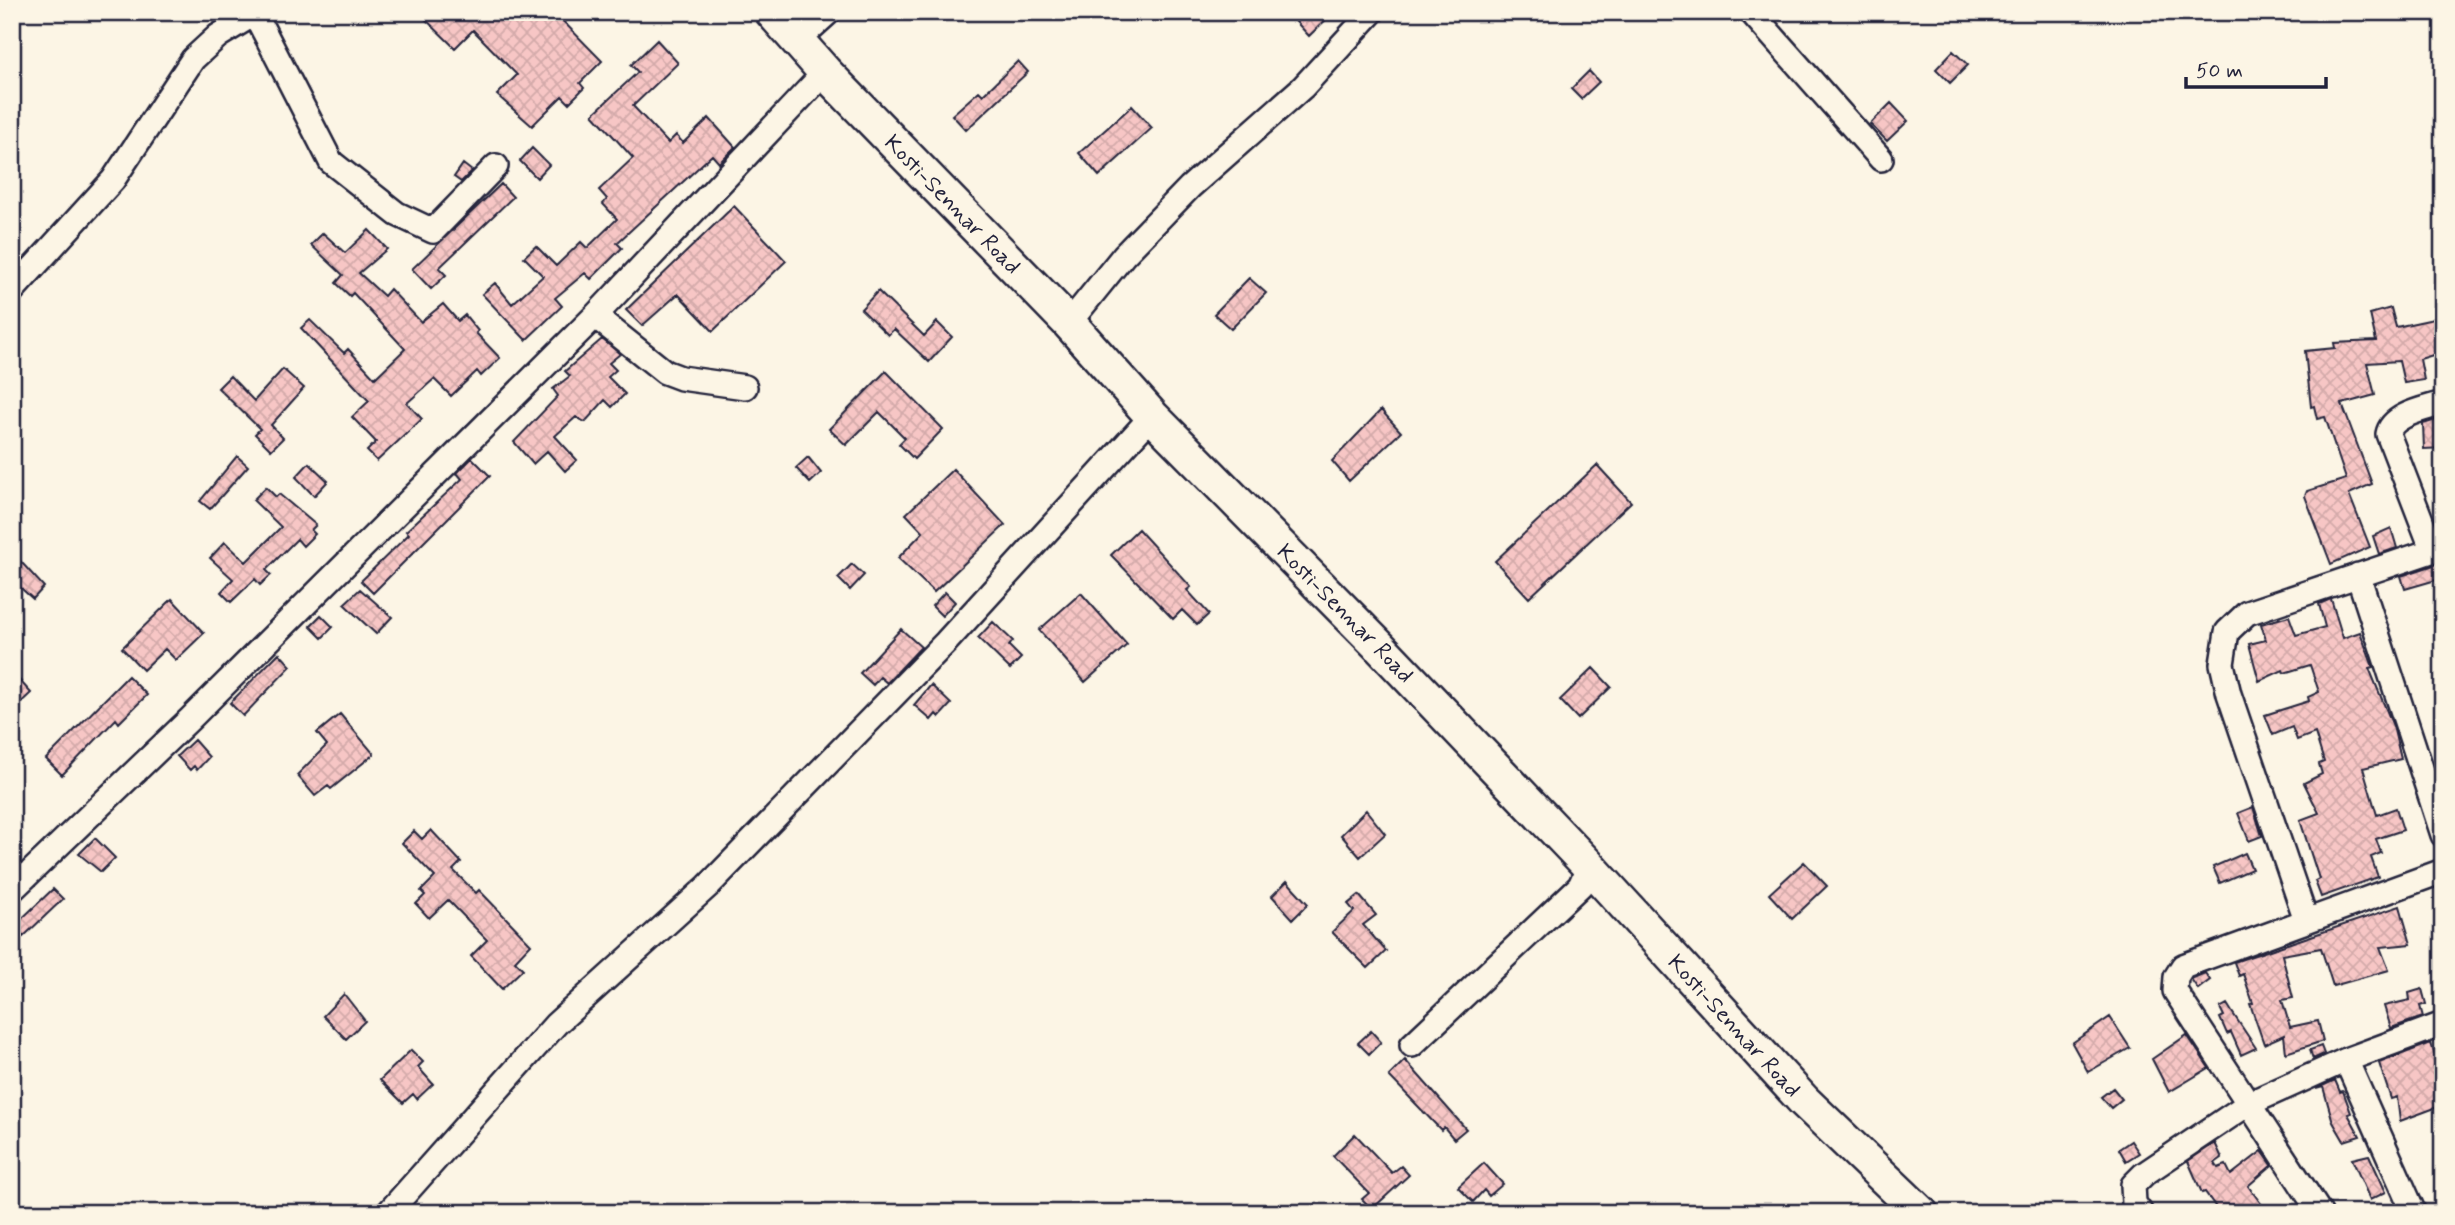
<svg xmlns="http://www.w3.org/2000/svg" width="2455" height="1225" font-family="Mynerve,sans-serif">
	<defs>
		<pattern id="building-cross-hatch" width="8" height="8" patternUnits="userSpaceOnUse" patternTransform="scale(1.75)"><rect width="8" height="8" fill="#f7c6c5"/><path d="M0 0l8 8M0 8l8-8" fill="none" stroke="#d3aaaa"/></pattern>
	</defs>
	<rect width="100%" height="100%" fill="#fcf5e5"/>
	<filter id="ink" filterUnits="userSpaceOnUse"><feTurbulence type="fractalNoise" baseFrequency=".0143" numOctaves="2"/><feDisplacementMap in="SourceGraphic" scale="14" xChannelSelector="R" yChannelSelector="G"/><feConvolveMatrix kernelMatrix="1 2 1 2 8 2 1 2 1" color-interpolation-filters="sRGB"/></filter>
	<g filter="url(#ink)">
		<path fill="url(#building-cross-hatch)" stroke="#22223b" stroke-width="2" d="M418 12H554L602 61 580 83 584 88 569 103 562 96 532 126 497 95 517 75 473 30 455 48Z
			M1287 12H1334L1309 36Z
			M657 40 678 63 633 106 668 143 676 135 683 143 709 118 735 147 719 163 712 155 617 243 622 248 591 279 585 273 555 298 562 306 526 340 482 294 495 283 512 304 543 276 524 257 536 246 556 266 581 242 587 248 617 219 603 204 607 199 599 190 633 158 593 114 638 72 631 65Z
			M1953 51 1968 65 1950 83 1936 69Z
			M1018 61 1028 72 966 130 952 115 979 91 983 95Z
			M1589 71 1599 82 1581 99 1571 89Z
			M1891 103 1908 121 1887 141 1870 124Z
			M1132 106 1152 128 1099 176 1079 153Z
			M532 148 549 165 537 178 520 161Z
			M463 164 472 171 461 182 454 177Z
			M501 184 513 197 439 268 446 275 431 289 412 269Z
			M734 206 786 261 713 331 678 294 642 326 626 310Z
			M369 230 387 249 359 273 384 296 390 289 421 322 443 304 458 321 465 315 478 331 476 333 500 358 481 376 477 371 451 396 434 379 407 403 422 419 377 461 367 451 376 442 352 417 369 401 301 328 310 320 344 353 348 349 375 378 405 349 353 293 350 296 336 283 343 275 311 245 323 233 345 253Z
			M1249 278 1266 293 1231 329 1214 314Z
			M878 291 924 336 937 322 952 337 929 362 894 329 888 335 861 309Z
			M2391 308 2396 327 2443 317V352L2420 359 2424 380 2404 383 2399 361 2367 363 2375 395 2342 404 2372 484 2349 494 2370 547 2331 564 2305 496 2307 491 2346 479 2325 417 2317 419 2314 406 2311 407 2305 351 2335 348 2334 343 2376 341 2370 314Z
			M602 339 620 354 609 363 616 370 608 377 625 394 612 407 605 400 585 422 576 417 555 436 577 460 565 471 547 451 533 464 514 442 558 396 553 389 570 376 565 371Z
			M283 369 304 388 271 425 283 438 271 450 255 434 260 429 218 388 230 376 254 401Z
			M886 371 943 429 914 459 899 444 905 438 879 412 846 445 829 429Z
			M1381 410 1401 432 1349 481 1332 461Z
			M2443 418V448L2424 449 2423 424Z
			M237 456 248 466 210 509 200 501Z
			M808 457 821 473 810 483 796 468Z
			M472 458 490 476 373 593 361 581 409 534 406 531 462 479 457 473Z
			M309 463 328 481 314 496 296 477Z
			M1597 465 1631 502 1529 598 1495 561Z
			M953 469 1005 525 934 592 898 558 923 532 906 514Z
			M266 487 276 497 279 494 316 525 311 530 315 534 303 546 297 539 266 570 271 575 260 585 255 579 231 602 221 592 233 579 210 558 225 542 246 562 281 527 253 500Z
			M2391 528 2397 548 2379 554 2373 536Z
			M1138 529 1191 587 1187 590 1209 614 1197 625 1182 610 1173 619 1111 555Z
			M12 552 44 587 33 599 12 580Z
			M2440 563 2443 578 2405 589 2401 576Z
			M852 564 864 575 850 590 838 578Z
			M360 589 392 617 376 634 344 604Z
			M945 592 955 602 942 616 932 606Z
			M1081 593 1127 645 1085 682 1039 630Z
			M172 599 204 633 176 660 165 649 143 670 122 648Z
			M2331 599 2343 638 2360 632 2373 667 2369 668 2393 726 2401 759 2363 768 2377 815 2396 808 2403 830 2376 839 2381 853 2371 857 2378 877 2321 897 2315 881 2319 879 2300 820 2319 813 2304 783 2322 774 2319 764 2324 762 2315 733 2297 740 2292 727 2273 735 2265 715 2309 701 2308 697 2319 692 2310 665 2284 673 2283 670 2259 681 2249 644 2266 640 2261 624 2289 616 2296 635 2325 627 2319 604Z
			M321 615 333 627 322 638 310 626Z
			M993 622 1013 641 1009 646 1021 658 1010 669 978 638Z
			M901 629 921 647 887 683 880 677 873 685 860 673Z
			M279 653 291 666 243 716 230 703Z
			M1593 668 1611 687 1578 719 1560 700Z
			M12 672 31 693 12 711Z
			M128 676 147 695 119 723 116 719 62 775 46 759Z
			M931 685 951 704 939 717 936 714 931 720 914 705Z
			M340 714 374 754 331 789 328 786 315 796 297 775 327 745 317 733Z
			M194 740 209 757 197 770 194 766 190 770 177 756Z
			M2253 807 2262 836 2249 841 2238 813Z
			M1366 810 1385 834 1360 857 1341 835Z
			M431 830 461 862 453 870 476 893 479 890 531 944 515 961 523 969 502 989 471 956 487 940 448 900 429 918 416 904 425 895 421 891 435 877 402 843 414 831 422 839Z
			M95 838 115 858 101 872 79 854Z
			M2245 853 2252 869 2220 883 2213 867Z
			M1804 862 1827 886 1792 919 1769 894Z
			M1287 881 1308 904 1293 919 1272 896Z
			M53 889 63 899 23 937 14 926Z
			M1359 895 1376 915 1363 925 1386 951 1368 968 1332 932 1354 911 1348 904Z
			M2400 906 2411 944 2380 947 2389 970 2333 986 2321 948 2282 955 2293 998 2282 1000 2290 1027 2318 1021 2323 1041 2286 1053 2284 1035 2264 1044 2250 1004 2253 1003 2243 974 2239 976 2234 962Z
			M2205 973 2210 980 2198 989 2191 979Z
			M2422 989 2426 1004 2420 1006 2423 1017 2391 1028 2384 1006 2410 1000 2409 993Z
			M344 994 365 1021 346 1039 323 1016Z
			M2227 1004 2232 1012 2256 1048 2241 1055 2231 1032 2227 1034 2220 1018 2224 1016 2220 1008Z
			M2110 1017 2130 1048 2088 1072 2072 1043Z
			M1371 1031 1381 1042 1369 1054 1358 1043Z
			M2187 1035 2209 1068 2169 1092 2152 1059Z
			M2431 1043 2443 1082V1105L2400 1121 2397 1097 2391 1099 2379 1063Z
			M2321 1046 2324 1054 2313 1059 2310 1050Z
			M411 1050 423 1062 418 1067 433 1084 417 1099 413 1094 403 1103 380 1080Z
			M1405 1060 1466 1129 1454 1139 1444 1127 1441 1130 1389 1076Z
			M2335 1080 2340 1092 2343 1091 2351 1113 2348 1114 2360 1136 2344 1141 2333 1122 2323 1087 2316 1089Z
			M2113 1088 2122 1099 2111 1108 2101 1097Z
			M1355 1134 1392 1173 1401 1166 1409 1175 1372 1209 1362 1199 1369 1193 1333 1156Z
			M2131 1141 2139 1153 2126 1161 2119 1149Z
			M2215 1143 2222 1158 2215 1163 2218 1168 2226 1165 2231 1175 2262 1151 2272 1165 2248 1186 2268 1213H2220L2205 1192 2202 1193 2188 1161Z
			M2369 1155 2386 1192 2370 1200 2352 1159Z
			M1484 1163 1503 1184 1489 1196 1484 1190 1473 1202 1458 1187Z"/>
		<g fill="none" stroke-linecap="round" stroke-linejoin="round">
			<g stroke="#22223b" stroke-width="28">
				<path id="minor" d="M254 12 331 162 397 214 433 231 496 166
					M1751 12 1881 159
					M798 40 829 12
					M12 291 113 180 193 59 218 36 254 14
					M595 316 665 372 681 378 745 387
					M1069 323 1124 255 1190 187 1303 87 1372 12
					M2433 551 2388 434C2392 414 2425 409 2443 403
					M2358 575 2443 835
					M12 890 190 719 595 316 825 72
					M2306 920 2229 694 2222 664 2227 632 2247 613 2443 547
					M1412 1045 1580 886 1589 866
					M2346 1060 2414 1213
					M388 1213 556 1024 708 886 946 642 1152 416
					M2141 1213 2134 1203 2133 1185 2144 1174 2248 1104 2346 1060 2443 1024
					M2320 1213 2175 991 2176 977 2183 966 2443 871"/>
			</g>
			<g stroke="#22223b" stroke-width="38">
				<g id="highway">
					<path id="s1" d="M772 12 825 72 1069 323 1152 416 1380 647 1589 866 1804 1101 1921 1213"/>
				</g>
			</g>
			<use href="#minor" stroke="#fcf5e5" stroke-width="23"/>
			<use href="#highway" stroke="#fcf5e5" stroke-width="33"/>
		</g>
	</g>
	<g text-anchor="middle" stroke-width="6" stroke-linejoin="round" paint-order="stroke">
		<g font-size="23" fill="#22223b" stroke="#fcf5e5">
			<text dy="8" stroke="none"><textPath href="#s1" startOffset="264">Kosti-Sennar Road</textPath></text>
			<text dy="8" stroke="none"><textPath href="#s1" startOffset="831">Kosti-Sennar Road</textPath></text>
			<text dy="8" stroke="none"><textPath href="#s1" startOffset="1398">Kosti-Sennar Road</textPath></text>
		</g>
	</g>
	<rect width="2455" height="1225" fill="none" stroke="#fcf5e5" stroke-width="42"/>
	<rect x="21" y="21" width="2413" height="1183" fill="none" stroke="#22223b" stroke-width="2.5" filter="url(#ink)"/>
	<path d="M2186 77v10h140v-10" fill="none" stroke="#22223b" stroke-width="3.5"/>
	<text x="2196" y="77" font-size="21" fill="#22223b" stroke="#fcf5e5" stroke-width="5" paint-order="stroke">50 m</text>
</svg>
